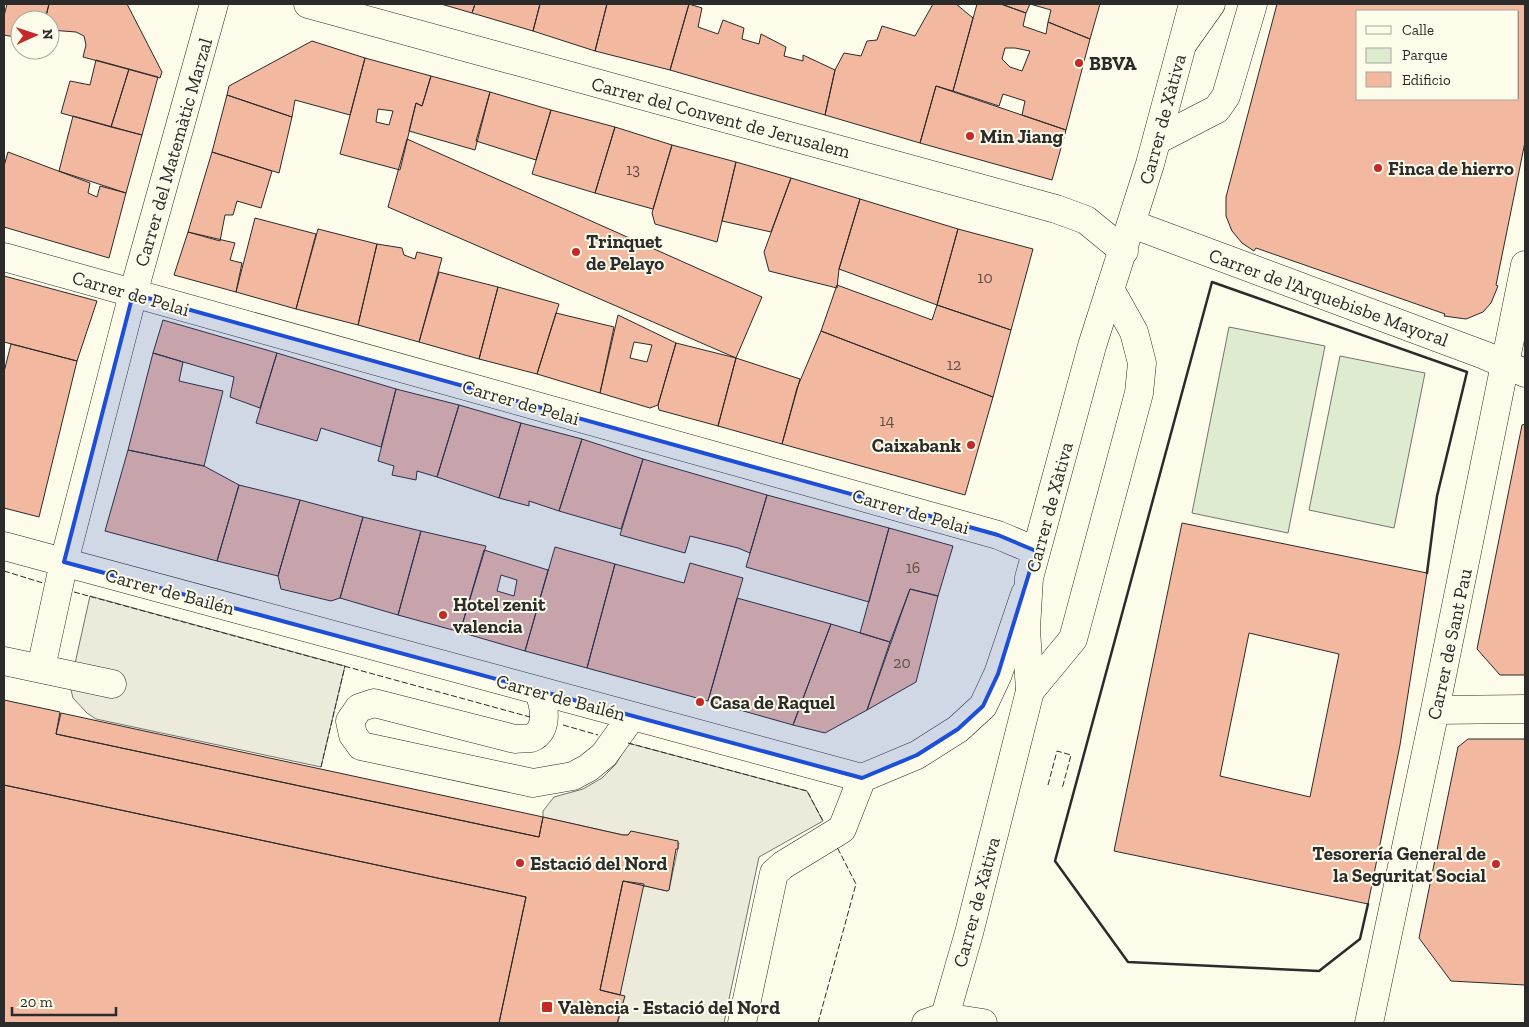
<svg xmlns="http://www.w3.org/2000/svg" width="1529" height="1027" font-family="'Zilla Slab',serif">
	<rect width="100%" height="100%" fill="#fdfbea"/>
	<path fill="#deebd1" stroke="#74746e" d="M1229 327 1325 346 1288 533 1192 513Z
		M1340 356 1425 373 1394 528 1309 510Z"/>
	<path fill="#eceadb" stroke="#74746e" d="M90 596 345 666 321 767 96 719 87 713 73 698 70 686Z
		M628 743 807 791 823 821 759 857 724 1023H618L624 996 600 990 623 881 667 891 669 890 679 843 630 833 628 835H623L543 817V811L554 797 583 789 602 778 616 764Z"/>
	<path fill="#f2b8a0" stroke="#2b2b2b" fill-rule="evenodd" d="M7 4H49L45 20H20V38L4 35V16Z
		M49 4H127L162 72 160 78 83 57 86 45 84 36 76 32 50 30V20H45Z
		M441 4H475L472 13Z
		M475 4H540L533 31 472 13Z
		M540 4H607L595 51 533 31Z
		M607 4H689L670 70 595 51Z
		M689 4 702 8 698 27 718 34 723 20 744 28 742 39 759 44 761 34 786 47 784 56 803 61V55L835 70 825 115 670 70Z
		M933 4H956L973 18 953 91 936 86 920 143 825 115 835 70 844 53 861 56 867 41 877 40 882 26 915 36Z
		M977 4H1001L1026 13 1023 26 1046 34 1048 22 1090 39 1066 130 1022 115 1025 101 1003 94 999 106 953 91ZM1005 48H1015L1030 51 1022 71 1010 67 1002 59Z
		M1001 4H1100L1090 39 1048 22 1051 10 1030 4 1026 13Z
		M1277 4H1525V142L1496 285 1498 286 1491 303 1483 312 1466 319 1444 316 1445 314 1256 248 1254 251 1242 243 1232 231 1226 216V197ZM1358 11H1518V99H1358Z
		M312 41 365 58 350 115 295 100 292 117 227 95 229 86Z
		M365 58 431 76 422 106 416 103 400 170 340 154ZM378 109 393 111 389 125 376 122Z
		M96 60 129 69 111 127 61 113 70 81 90 85Z
		M129 69 158 77 142 135 111 127Z
		M431 76 490 92 475 150 409 131 416 103 422 106Z
		M936 86 1066 130 1052 180 920 143Z
		M490 92 551 110 536 160 476 141Z
		M227 95 292 117 279 173 212 152Z
		M551 110 615 127 595 193 532 174Z
		M73 116 142 135 126 193 59 171Z
		M615 127 672 145 653 209 595 193Z
		M407 139 762 297 736 358 388 207Z
		M672 145 736 162 717 242 655 224 652 213Z
		M8 152 90 183 88 193 97 197 100 186 126 193 109 258 4 227V166Z
		M212 152 272 171 261 208 237 201 233 215H225L220 241 188 232Z
		M736 162 791 178 771 232 722 221Z
		M791 178 860 199 839 269 837 288 769 271 764 252Z
		M860 199 958 229 937 305 839 269Z
		M255 218 316 234 296 309 236 292Z
		M318 229 377 244 358 325 296 309Z
		M958 229 1033 249 1011 330 937 305Z
		M188 232 235 243 230 260 242 263 236 292 174 275Z
		M377 244 402 248 404 255 415 259 417 252 442 258 419 342 358 325Z
		M439 272 498 287 479 359 419 342Z
		M4 276 97 301 77 361 4 342Z
		M837 285 932 320 937 305 1011 330 993 397 821 331Z
		M498 287 559 304 537 374 479 359Z
		M556 313 614 327 600 393 537 374Z
		M618 315 676 343 658 405 650 408 600 393ZM634 342 652 345 647 362 630 358Z
		M163 320 277 353 260 408 230 397 234 377 153 353Z
		M821 331 993 397 965 495 782 444 797 388Z
		M676 343 736 358 718 426 659 410 658 405Z
		M11 344 77 361 39 517 4 508V372Z
		M153 353 183 362 179 381 223 391 204 466 128 450Z
		M277 353 396 389 381 447 321 428 317 441 256 423Z
		M736 358 800 379 782 444 718 426Z
		M396 389 459 405 437 477 417 471 416 480 392 475 394 466 378 461Z
		M459 405 521 423 499 498 437 477Z
		M521 423 582 439 559 511 529 501V506L499 498Z
		M1525 424V675H1500L1477 649 1522 425Z
		M582 439 643 459 621 529 559 511Z
		M128 450 204 466 239 485 217 561 105 531Z
		M643 459 767 495 750 553 738 548 690 536 685 553 620 535Z
		M239 485 300 500 278 576 217 561Z
		M767 495 889 528 869 602 746 567Z
		M300 500 363 517 340 598 331 601 281 589 278 576Z
		M363 517 421 531 398 615 340 598Z
		M1182 523 1427 573 1400 745 1368 904 1114 851ZM1249 633 1339 654 1310 797 1220 776Z
		M889 528 953 546 938 596 910 589 890 642 860 633Z
		M421 531 486 546 460 632 398 615Z
		M555 547 615 564 587 668 525 651Z
		M484 550 548 570 525 651 460 632ZM501 575 517 580 514 596 497 591Z
		M690 563 743 578 708 701 587 668 615 564 684 583Z
		M910 589 938 596 916 682 867 710Z
		M737 598 831 624 793 725 708 701Z
		M831 624 890 642 867 710 825 733 793 725Z
		M4 700 60 712 56 734 539 837 543 817 623 835H628L631 831 678 841V849H676L669 890 667 891 623 881 600 990 625 996 617 1023H499L526 897 4 785Z
		M61 713 543 817 539 837 56 734Z
		M1468 739H1525V985L1451 981 1419 938 1458 747Z
		M4 785 526 897 499 1023H4Z
		M623 881 644 884 620 995 600 990Z"/>
	<g fill="none" stroke-linecap="round" stroke-linejoin="round">
		<g stroke="#2b2b2b" stroke-width="29">
			<path id="minor" d="M308 4 1056 209 1086 220 1124 251
				M1184 42 1211 4
				M1157 140 1217 109 1226 96 1253 4
				M1132 224 1484 355 1525 373
				M4 257 998 535 1036 551
				M4 546 862 778 917 755 958 729 983 706 998 674 1025 594
				M4 661 112 684
				M41 668 64 562 133 294 214 4
				M538 691C544 703 550 731 531 738 526 739 520 738 515 739L374 703 359 708 350 721 353 735 361 746 533 783 573 776 588 768 604 755 632 716
				M1030 691 1073 639 1139 393 1142 363 1134 332 1110 289
				M1435 710 1525 709
				M742 1023 774 873 783 865 842 829 862 778
				M926 1023 944 1017 983 1023
				M1369 1023 1435 710 1525 265"/>
		</g>
		<g stroke="#2b2b2b" stroke-width="29">
			<path id="major" d="M943 1023 969 933 1030 691 1026 629 1029 578 1092 346 1150 164 1193 4"/>
		</g>
		<use href="#minor" stroke="#fdfbea" stroke-width="28"/>
		<use href="#major" stroke="#fdfbea" stroke-width="28"/>
		<path stroke="#2b2b2b" stroke-width="1" stroke-dasharray="6 2.5" stroke-linecap="butt" d="M4 571 43 583
			M74 592 530 717
			M563 725 598 735
			M628 743 807 791 823 821
			M321 767 345 666
			M1048 785 1057 751 1071 755 1062 789
			M818 1023 856 884 837 847"/>
		<path stroke="#2b2b2b" stroke-width="2.5" d="M1368 904 1360 939 1319 971 1128 962 1055 861 1212 282 1467 372 1437 496 1427 573"/>
	</g>
	<path fill="#1d4ed8" fill-opacity="0.2" stroke="#1d4ed8" stroke-width="4" stroke-linejoin="round" d="M133 294 998 535 1036 551 998 674 983 706 958 729 917 755 862 778 64 562Z"/>
	<g fill="#c62828" stroke="#fdfbea" stroke-width="2">
		<circle cx="1079" cy="63" r="5"/>
		<circle cx="970" cy="136" r="5"/>
		<circle cx="1378" cy="168" r="5"/>
		<circle cx="576" cy="252" r="5"/>
		<circle cx="971" cy="445" r="5"/>
		<circle cx="443" cy="615" r="5"/>
		<circle cx="700" cy="702" r="5"/>
		<circle cx="520" cy="863" r="5"/>
		<circle cx="1496" cy="864" r="5"/>
		<rect x="541" y="1001" width="12" height="12" rx="2.5"/>
	</g>
	<g text-anchor="middle" stroke-width="4" stroke-linejoin="round" paint-order="stroke">
		<g font-size="16" fill="#5d4e48">
			<text x="633" y="175">13</text>
			<text x="985" y="283">10</text>
			<text x="954" y="370">12</text>
			<text x="887" y="426">14</text>
			<text x="913" y="573">16</text>
			<text x="902" y="668">20</text>
		</g>
		<g font-size="19" font-weight="bold" fill="#2b2b2b" stroke="#fdfbea" text-anchor="start">
			<text x="1089" y="70">BBVA</text>
			<text x="980" y="143">Min Jiang</text>
			<text x="1388" y="175">Finca de hierro</text>
			<text x="586" y="248">Trinquet<tspan x="586" dy="22">de Pelayo</tspan></text>
			<text x="961" y="452" text-anchor="end">Caixabank</text>
			<text x="453" y="611">Hotel zenit<tspan x="453" dy="22">valencia</tspan></text>
			<text x="710" y="709">Casa de Raquel</text>
			<text x="1486" y="860" text-anchor="end">Tesorería General de<tspan x="1486" dy="22">la Seguritat Social</tspan></text>
			<text x="530" y="870">Estació del Nord</text>
			<text x="558" y="1014">València - Estació del Nord</text>
		</g>
		<g font-size="19" fill="#2b2b2b" stroke="#fdfbea">
			<text transform="translate(721 117) rotate(15)" y="7">Carrer del Convent de Jerusalem</text>
			<text transform="translate(1162 119) rotate(-75)" y="7">Carrer de Xàtiva</text>
			<text transform="translate(173 152) rotate(-74)" y="7">Carrer del Matemàtic Marzal</text>
			<text transform="translate(131 293) rotate(16)" y="7">Carrer de Pelai</text>
			<text transform="translate(1329 297) rotate(20)" y="7">Carrer de l'Arquebisbe Mayoral</text>
			<text transform="translate(521 402) rotate(16)" y="7">Carrer de Pelai</text>
			<text transform="translate(1049 507) rotate(-75)" y="7">Carrer de Xàtiva</text>
			<text transform="translate(911 511) rotate(16)" y="7">Carrer de Pelai</text>
			<text transform="translate(170 591) rotate(15)" y="7">Carrer de Bailén</text>
			<text transform="translate(1449 644) rotate(-78)" y="7">Carrer de Sant Pau</text>
			<text transform="translate(561 697) rotate(15)" y="7">Carrer de Bailén</text>
			<text transform="translate(976 902) rotate(-75)" y="7">Carrer de Xàtiva</text>
		</g>
	</g>
	<rect width="1529" height="1027" fill="none" stroke="#2b2b2b" stroke-width="10"/>
	<rect x="1356" y="10" width="162" height="90" fill="#fdfbea" stroke="#a9a89e"/>
	<rect x="1366" y="26" width="25" height="8" fill="#fdfbea" stroke="#a9a89e"/>
	<text x="1402" y="35" font-size="15" fill="#2b2b2b">Calle</text>
	<rect x="1366" y="48" width="25" height="15" fill="#deebd1" stroke="#a9a89e"/>
	<text x="1402" y="60" font-size="15" fill="#2b2b2b">Parque</text>
	<rect x="1366" y="72" width="25" height="15" fill="#f2b8a0" stroke="#a9a89e"/>
	<text x="1402" y="85" font-size="15" fill="#2b2b2b">Edificio</text>
	<g transform="translate(35 35) rotate(87)"><circle r="24" fill="#fdfbea" stroke="#a9a89e"/>
	<path d="M0-4L9 19L0 12L-9 19Z" fill="#c62828"/>
	<text y="-8" font-size="14" font-weight="bold" text-anchor="middle" fill="#2b2b2b">N</text>
	</g>
	<path d="M12 1007v8h104v-8" fill="none" stroke="#2b2b2b" stroke-width="2.5"/>
	<text x="20" y="1007" font-size="15" fill="#2b2b2b" stroke="#fdfbea" stroke-width="4" paint-order="stroke">20 m</text>
</svg>
